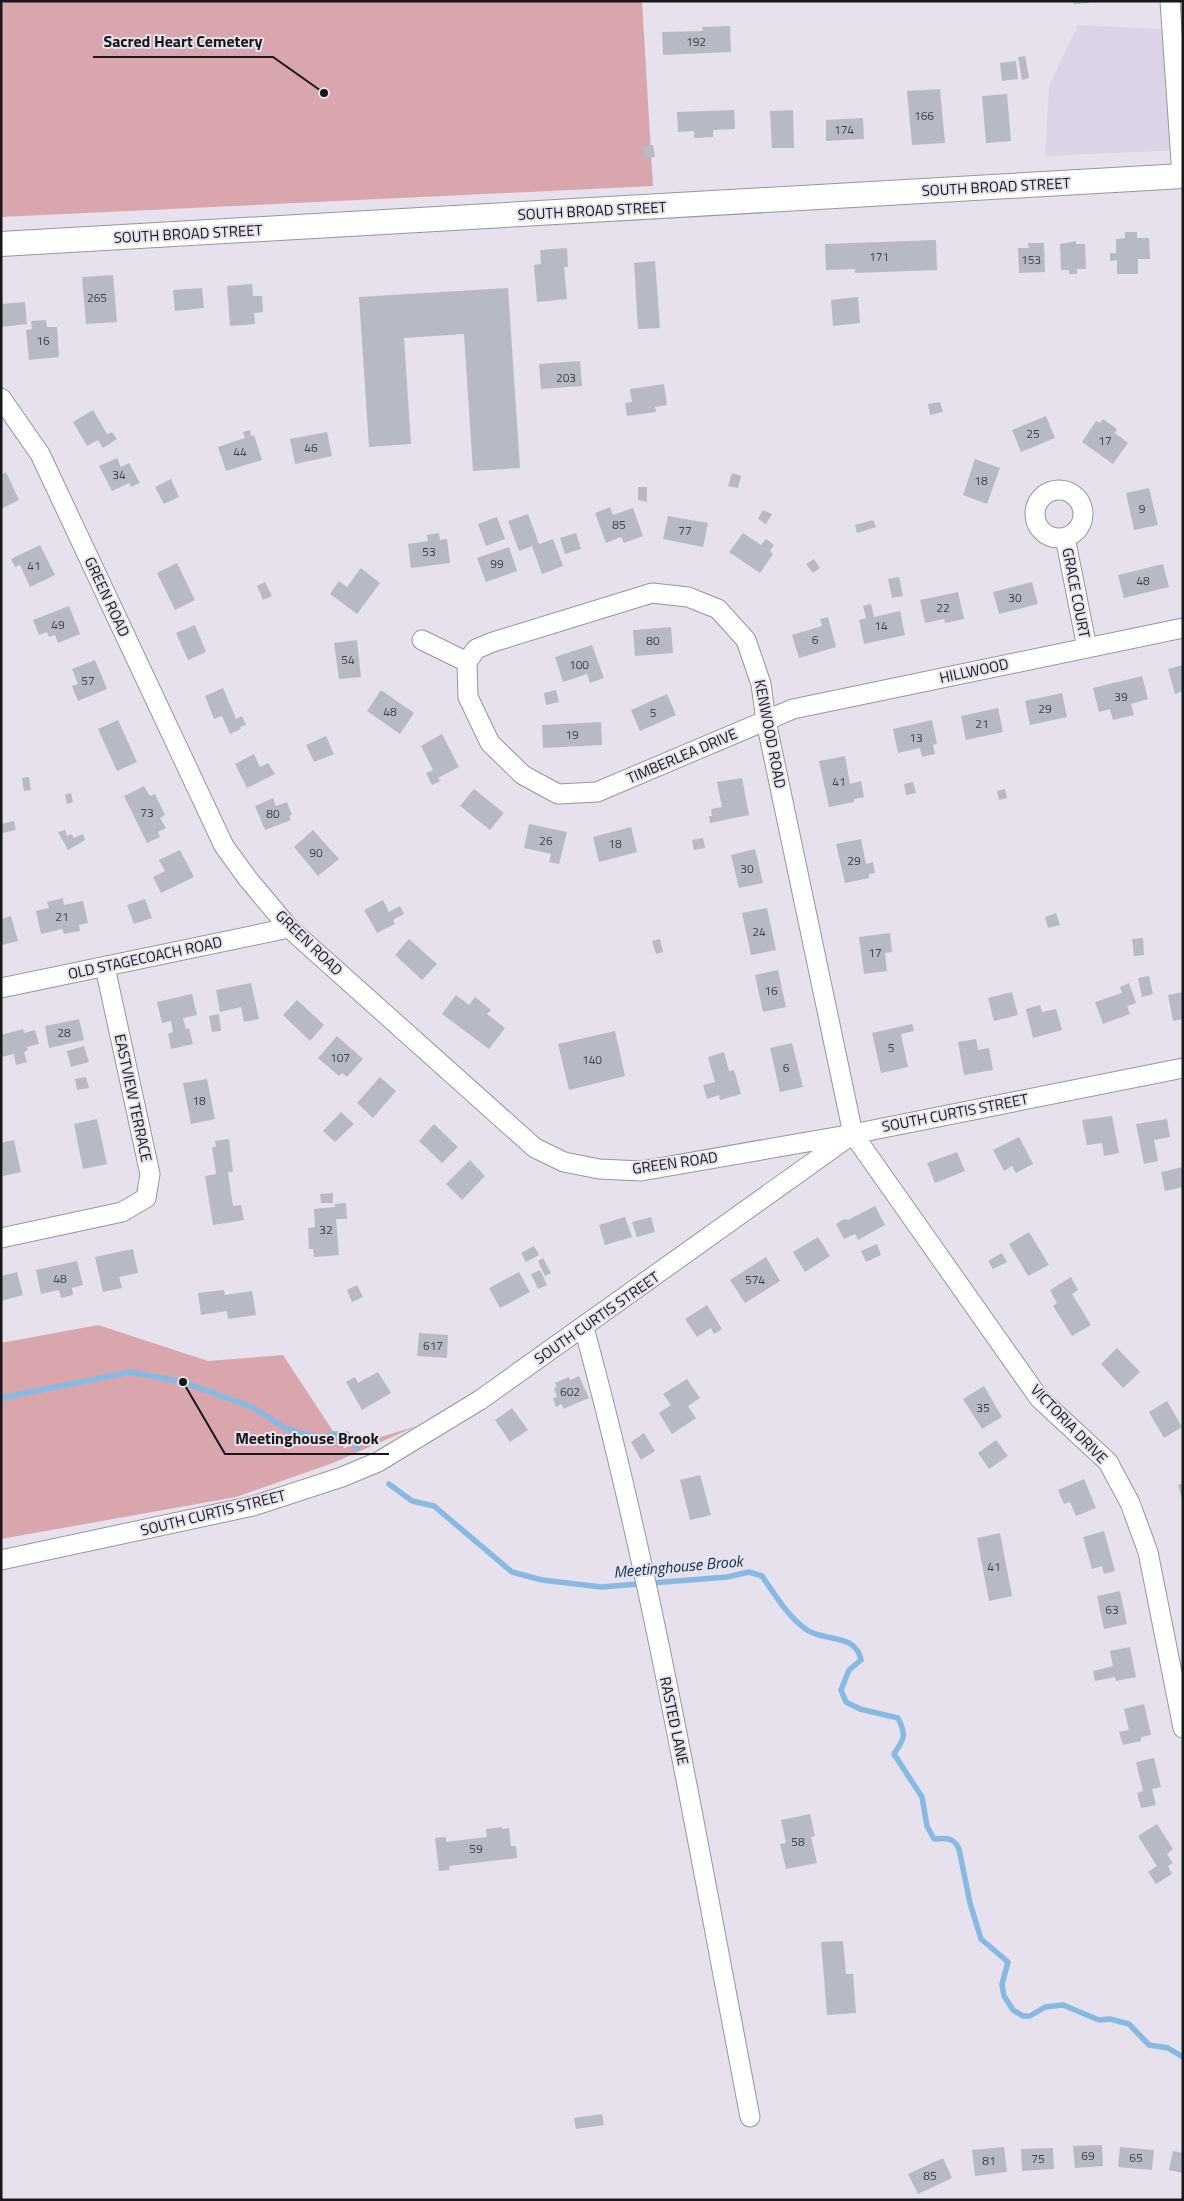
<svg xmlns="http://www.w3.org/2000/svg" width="1184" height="2201" font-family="'Titillium Web',sans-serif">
	<rect width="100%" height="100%" fill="#e6e1ec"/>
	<path fill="#dcd4e6" d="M1078 25 1183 30V150L1045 156 1049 86Z"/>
	<path fill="#d9a6ae" d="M1 1H642L653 186 1 217Z
		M98 1325 208 1361 283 1355 344 1448 417 1426 333 1463 236 1497 1 1539V1343Z"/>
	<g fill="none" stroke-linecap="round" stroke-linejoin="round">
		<path stroke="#87b9e3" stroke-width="5.5" d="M1 1398 131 1372 183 1382 252 1407 285 1428 304 1434 323 1437 335 1434H347L357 1448
			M389 1484 412 1501 434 1506 512 1572 542 1580 601 1587 727 1577 749 1572 762 1576C775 1595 788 1617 807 1630 825 1642 856 1633 861 1660L849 1670 841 1690 846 1702 860 1709 898 1718C907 1736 904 1739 894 1754L922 1797 927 1826 934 1839C945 1838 954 1837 959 1849L970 1903 981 1939 1008 1962 1002 1984 1004 1996 1013 2010 1023 2016H1030L1045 2007 1063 2005 1099 2020 1110 2019 1129 2024 1149 2045 1168 2048 1183 2057"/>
	</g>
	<path fill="#b7bac5" d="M1074 1H1089V3L1074 4Z
		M730 26 731 52 663 55 662 32 703 31 702 27Z
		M1025 56 1029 78 1022 80 1018 57Z
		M1016 61 1018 79 1002 81 1000 63Z
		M940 89 945 143 912 145 907 91Z
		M1007 94 1011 141 986 143 982 96Z
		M734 110 735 129 713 130V137L694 138V131L678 132 677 112Z
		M793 110 794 148H772L770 111Z
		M863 118 864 139 826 141V120Z
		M653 145 655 157 644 158 642 146Z
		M1125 232H1137V238H1149L1150 259H1138V274H1117V260L1110 261V253H1116V239L1125 238Z
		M936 240 937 270 855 273V269L826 270 825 244Z
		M1076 241V244H1085L1086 269H1077V274H1069V270H1061L1060 244Z
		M1028 243H1044L1045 272 1019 273 1018 248H1029Z
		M567 248 568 267H564L567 299 537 302 534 265 541 264 540 250Z
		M655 261 660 328 638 329 634 263Z
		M113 275 117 322 86 324 82 277Z
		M252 284 253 296H262L263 312 254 313 255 324 230 326 227 286Z
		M202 288 204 308 175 311 173 290Z
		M508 288 520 468 473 471 464 334 404 338 411 444 369 447 359 297Z
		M858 297 860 323 833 326 831 300Z
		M25 302 27 324 1 327V304Z
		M46 320 47 327H57L59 357 29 360 26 330 32 329 31 321Z
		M580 361 582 386 541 389 539 364Z
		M664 384 667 405 655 407 656 412 627 416 625 403 632 402 630 389Z
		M940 402 943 412 930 415 928 404Z
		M93 410 107 434 112 432 117 439 103 448 98 440 87 446 73 422Z
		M1046 416 1055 438 1021 452 1012 430Z
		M1103 419 1117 429 1115 433 1128 443 1113 464 1082 442 1096 421 1100 423Z
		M250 430 251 436 254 435 262 460 226 471 218 447 245 438 243 432Z
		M327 432 332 456 295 464 290 439Z
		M117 458 121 467 129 463 140 483 131 487 129 483 112 491 99 466Z
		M975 459 1000 468 987 504 963 495Z
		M6 472 19 500 1 509V475Z
		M732 473 741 476 738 488 728 486Z
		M171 479 179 497 164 504 155 487Z
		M638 487H647V502L638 500Z
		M1149 488 1158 525 1134 530 1126 493Z
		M610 507 613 515 633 508 643 536 624 543 621 537 606 543 595 513Z
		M763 510 772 514 766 524 758 519Z
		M528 514 539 544 553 539 563 566 542 574 532 546 519 551 508 521Z
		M668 516 708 523 703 547 663 539Z
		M497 517 505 539 486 546 478 524Z
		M873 520 876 527 857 533 855 525Z
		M439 533 440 540 447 539 450 563 411 568 408 544 428 541 427 535Z
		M576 533 581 549 565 554 560 538Z
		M743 533 761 545 766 539 774 545 770 551 773 554 760 573 729 552Z
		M40 545 55 575 30 587 20 565 15 567 11 559Z
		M509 547 517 571 486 582 477 558Z
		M814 559 820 568 813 573 806 564Z
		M177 563 195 600 175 610 157 573Z
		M1163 564 1169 587 1124 598 1118 575Z
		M361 568 380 583 357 614 330 594 339 581 347 587Z
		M899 577 903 596 892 598 888 579Z
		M265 582 272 596 263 600 257 586Z
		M1032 582 1038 604 999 614 993 592Z
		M958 592 964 619 945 623 944 619 925 623 920 600Z
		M871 604 874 617 900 611 905 635 864 644 859 620 866 618 863 606Z
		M69 606 80 634 58 643 55 635 49 637 47 632 39 635 33 620Z
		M828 617 836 647 799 658 792 635 822 626 820 619Z
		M195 625 206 652 188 660 176 633Z
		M671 627 673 653 635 656 633 630Z
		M357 640 361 677 339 679 334 643Z
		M592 645 604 678 590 683 587 674 563 682 555 657Z
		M95 660 107 689 78 701 72 686 78 684 72 669Z
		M1183 665V691L1175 694 1168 669Z
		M1142 676 1148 699 1131 704 1134 715 1113 720 1110 709 1099 712 1093 688Z
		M223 688 236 719 242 716 246 725 240 727 241 729 230 734 222 716 214 719 205 696Z
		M381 690 414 713 400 734 367 711Z
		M556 690 559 702 546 705 544 693Z
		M1062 693 1067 717 1030 725 1025 701Z
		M667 694 676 715 640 731 631 710Z
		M998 708 1003 732 966 740 961 716Z
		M118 720 137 762 117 771 98 729Z
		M932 720 937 744 933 745 935 754 922 757 920 748 898 753 893 729Z
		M601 722 602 745 543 748 542 725Z
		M442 734 459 767 438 778 440 781 432 785 426 773 433 770 421 746Z
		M326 736 334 754 314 762 306 745Z
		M254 754 260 767 268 763 275 774 247 788 235 764Z
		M845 756 850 784 861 781 864 797 854 799V802L829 807 819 761Z
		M29 777 31 790 24 791 22 778Z
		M742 778 749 815 710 823 709 816H712L711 809 722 807 717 782Z
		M913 782 916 793 906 795 904 784Z
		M144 786 150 796 155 794 165 815 160 818 166 828 158 832 160 837 147 843 124 796Z
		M474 789 504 813 490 830 460 806Z
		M1005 789 1007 798 999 800 997 791Z
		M71 793 73 802 67 804 65 795Z
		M273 798 276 806 287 802 292 815 289 816 291 820 265 830 255 806Z
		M14 821 16 830 2 833 1 824Z
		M529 824 567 832 559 864 549 862 551 854 524 848Z
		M631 827 637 852 599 862 593 837Z
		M65 830 67 836 71 834 74 838 83 834 85 840 68 850 58 832Z
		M313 830 339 859 318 876 294 847Z
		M703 838 705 848 694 850 692 840Z
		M861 839 866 864 873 862 875 873 869 874V878L845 883 836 844Z
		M755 849 763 883 739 888 731 855Z
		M180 850 194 877 161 893 153 877 165 871 159 860Z
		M63 898 64 905 83 901 88 923 79 925 80 931 64 934 62 929 41 934 36 911 49 908 47 902Z
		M145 899 152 918 134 924 127 905Z
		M383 900 389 912 400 906 404 914 393 920 395 924 377 933 364 910Z
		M767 908 776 950 751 955 742 913Z
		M1056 913 1060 925 1048 928 1045 917Z
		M11 916 18 941 1 945V919Z
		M890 933 892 952 885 953 887 971 864 974 859 937Z
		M1143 938 1144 955 1134 956 1132 939Z
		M409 939 437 964 422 980 395 955Z
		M660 939 663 952 656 954 652 941Z
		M778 970 786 1007 763 1012 755 975Z
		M1149 976 1153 994 1142 997 1138 978Z
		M251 983 259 1019 244 1022 241 1007 220 1012 216 990Z
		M1129 983 1136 1003 1127 1006 1130 1014 1103 1024 1095 1002 1122 993 1120 987Z
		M1012 992 1018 1015 994 1021 988 998Z
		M1183 992V1019L1173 1021 1168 995Z
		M192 994 197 1015 183 1018 186 1029 189 1028 193 1044 171 1049 168 1034 173 1032 171 1021 162 1023 157 1002Z
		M456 995 469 1005 475 997 491 1010 487 1014 505 1028 489 1049 442 1014Z
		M297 1000 324 1025 310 1041 283 1015Z
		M1040 1005 1042 1012 1056 1009 1062 1030 1033 1038 1026 1009Z
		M219 1014 221 1031 212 1032 209 1016Z
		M79 1019 84 1040 49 1048 45 1026Z
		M912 1024 914 1031 901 1034 908 1067 881 1073 872 1033Z
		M23 1029 24 1033 35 1030 39 1044 27 1047 28 1050 24 1052 27 1062 16 1065 14 1054 1 1057V1035Z
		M615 1031 625 1076 569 1090 558 1044Z
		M337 1036 363 1059 347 1077 342 1073 339 1076 318 1058Z
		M976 1039 978 1050 989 1048 993 1070 964 1075 958 1042Z
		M792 1043 803 1087 780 1092 770 1048Z
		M84 1046 89 1062 71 1067 67 1051Z
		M724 1052 729 1071 734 1070 741 1094 720 1100 719 1095 707 1099 703 1085 715 1082 708 1057Z
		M86 1077 89 1088 77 1090 75 1079Z
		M380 1077 396 1091 373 1118 357 1103Z
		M207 1079 215 1119 191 1124 183 1083Z
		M341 1112 354 1124 335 1142 323 1131Z
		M1112 1116 1119 1153 1104 1156 1102 1143 1087 1145 1082 1120Z
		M97 1119 107 1164 83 1169 74 1124Z
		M1167 1119 1170 1137 1154 1140 1158 1161 1144 1164 1136 1124Z
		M434 1124 458 1147 442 1163 419 1141Z
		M1019 1137 1033 1164 1016 1173 1012 1166 1004 1171 993 1150Z
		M229 1139 233 1172H228L233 1206 241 1205 244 1220 213 1225 205 1176 216 1174 212 1147H216L215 1141Z
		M14 1140 21 1172 3 1176 1 1143Z
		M957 1152 965 1171 935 1183 927 1163Z
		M470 1160 485 1176 462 1200 446 1184Z
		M1183 1167V1187L1165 1191 1161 1172Z
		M333 1193V1203H321L320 1194Z
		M346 1203 347 1219H336L339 1255 314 1257 313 1249H309L308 1228 315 1227 314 1209 335 1207V1204Z
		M875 1206 885 1225 858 1240 855 1234 844 1239 836 1224 844 1219 848 1220Z
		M625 1217 632 1237 605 1245 599 1225Z
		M651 1217 655 1232 637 1237 632 1222Z
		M1029 1232 1049 1265 1028 1276 1009 1244Z
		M818 1237 830 1256 805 1272 793 1252Z
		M877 1244 881 1255 866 1262 861 1251Z
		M534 1246 539 1255 526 1262 521 1253Z
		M133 1249 138 1273 119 1277 122 1288 103 1292 95 1257Z
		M1002 1253 1007 1262 993 1269 988 1261Z
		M766 1257 780 1281 745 1303 730 1280Z
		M543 1258 551 1273 545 1276 538 1261Z
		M77 1261 83 1285 72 1288 73 1295 61 1298 59 1290 41 1294 36 1270Z
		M540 1270 547 1285 538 1289 531 1274Z
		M17 1272 23 1295 1 1301V1276Z
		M519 1272 530 1292 500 1308 489 1288Z
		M1071 1277 1078 1290 1072 1294 1091 1325 1072 1336 1053 1306 1057 1303 1050 1290Z
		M357 1285 363 1297 352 1302 347 1290Z
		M224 1290 225 1295 252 1291 256 1315 228 1319 227 1311 201 1315 198 1293Z
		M707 1305 722 1329 714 1334 711 1328 697 1337 685 1319Z
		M419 1333 448 1335 447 1358 417 1356Z
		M1117 1348 1140 1372 1123 1388 1101 1364Z
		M378 1372 391 1393 362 1410 346 1382 355 1377 358 1383Z
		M579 1376 589 1398 563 1409 562 1404 556 1407 553 1398 557 1397 554 1388 557 1387 555 1383 569 1377 570 1380Z
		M687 1379 700 1398 688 1406 696 1418 672 1434 659 1413 671 1405 663 1394Z
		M984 1386 1002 1417 982 1429 963 1399Z
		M1167 1401 1182 1427 1164 1438 1149 1412Z
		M512 1408 528 1430 510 1442 495 1420Z
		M644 1433 655 1451 641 1460 631 1442Z
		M996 1440 1008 1456 989 1469 978 1453Z
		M700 1475 711 1515 690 1520 680 1480Z
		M1084 1479 1096 1508 1076 1516 1070 1502 1064 1504 1058 1490Z
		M1183 1483V1499H1182L1178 1485Z
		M1104 1531 1115 1571 1104 1574 1102 1566 1092 1569 1083 1537Z
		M1000 1533 1012 1596 989 1601 977 1538Z
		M1120 1591 1127 1624 1104 1629 1097 1596Z
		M1130 1647 1136 1677 1116 1681 1115 1677 1095 1681 1093 1671 1113 1666 1110 1651Z
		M1144 1704 1151 1735 1141 1737V1741L1123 1745 1119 1732 1129 1730 1124 1709Z
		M1154 1758 1161 1787 1152 1789 1156 1805 1141 1808 1137 1793 1143 1791 1136 1762Z
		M810 1814 815 1836 811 1837 817 1863 786 1869 780 1844 786 1843 781 1820Z
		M1157 1824 1173 1849 1167 1854 1173 1863 1168 1866 1172 1874 1156 1884 1148 1872 1157 1866 1138 1836Z
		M502 1827V1829L509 1828 511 1846H516L517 1858 449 1866 450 1870 439 1871 435 1838 446 1837V1842L487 1837 486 1829Z
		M843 1941 846 1974H853L856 2013 827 2015 821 1942Z
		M602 2114 604 2125 576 2129 574 2118Z
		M1102 2145 1103 2166 1075 2168 1073 2146Z
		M1004 2147 1007 2172 975 2176 972 2150Z
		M1120 2147 1154 2150 1152 2170 1118 2167Z
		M1053 2148 1054 2169 1022 2171 1021 2149Z
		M1173 2151 1183 2153V2173L1169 2170Z
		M943 2158 952 2178 918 2194 908 2174Z"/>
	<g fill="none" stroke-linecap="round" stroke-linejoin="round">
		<g stroke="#99949e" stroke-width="21">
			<path id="minor" d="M1170 1 1182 176
				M1 398 40 454 224 846 248 879 289 928 535 1148 564 1162 599 1169 641 1171 853 1134 1183 1068
				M1035 514a24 24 0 1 1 48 0a24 24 0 1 1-48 0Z
				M1065 537 1087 648
				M422 640 467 662 468 697 490 743 523 775 558 794 597 792 793 709 1183 628
				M467 662 476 649 493 642 652 593 688 597 718 609 746 640 761 684 766 721 853 1134 1039 1398 1108 1462 1130 1503 1148 1552 1183 1728
				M1 988 289 928
				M1 1238 122 1212 146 1198 150 1174 105 967
				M584 1328C655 1587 699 1853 750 2117
				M1 1560 253 1506 342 1477 378 1462 480 1400 850 1136"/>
		</g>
		<g stroke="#99949e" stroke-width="26">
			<path id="major" d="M1 244 1183 176"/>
		</g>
		<use href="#minor" stroke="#fff" stroke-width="19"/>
		<use href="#major" stroke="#fff" stroke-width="24"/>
	</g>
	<g text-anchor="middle" stroke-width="4" stroke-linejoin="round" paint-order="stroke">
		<g font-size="12" fill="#404045">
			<text x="696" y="46">192</text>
			<text x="924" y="120">166</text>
			<text x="844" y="134">174</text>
			<text x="879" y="261">171</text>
			<text x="1031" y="264">153</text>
			<text x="97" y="302">265</text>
			<text x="43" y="345">16</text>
			<text x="566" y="382">203</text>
			<text x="1033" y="438">25</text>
			<text x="1105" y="445">17</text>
			<text x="311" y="452">46</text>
			<text x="240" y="456">44</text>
			<text x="119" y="479">34</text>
			<text x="981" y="485">18</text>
			<text x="1142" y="513">9</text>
			<text x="619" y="529">85</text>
			<text x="685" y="535">77</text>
			<text x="429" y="556">53</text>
			<text x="497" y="568">99</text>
			<text x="34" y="570">41</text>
			<text x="1143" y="585">48</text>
			<text x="1015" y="602">30</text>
			<text x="943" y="612">22</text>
			<text x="58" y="629">49</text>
			<text x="881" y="630">14</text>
			<text x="815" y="644">6</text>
			<text x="653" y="645">80</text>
			<text x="348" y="664">54</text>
			<text x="579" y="669">100</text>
			<text x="88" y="685">57</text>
			<text x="1121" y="701">39</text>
			<text x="1045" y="713">29</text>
			<text x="390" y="716">48</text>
			<text x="653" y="717">5</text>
			<text x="982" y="728">21</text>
			<text x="572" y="739">19</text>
			<text x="916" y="742">13</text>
			<text x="839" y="786">41</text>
			<text x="147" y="817">73</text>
			<text x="273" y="818">80</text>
			<text x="546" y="845">26</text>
			<text x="615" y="848">18</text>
			<text x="316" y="857">90</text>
			<text x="854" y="865">29</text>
			<text x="747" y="873">30</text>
			<text x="62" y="921">21</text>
			<text x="759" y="936">24</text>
			<text x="875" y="957">17</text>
			<text x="771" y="995">16</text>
			<text x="64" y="1037">28</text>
			<text x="891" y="1052">5</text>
			<text x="340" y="1062">107</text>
			<text x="592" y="1064">140</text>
			<text x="786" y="1072">6</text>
			<text x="199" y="1105">18</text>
			<text x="326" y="1234">32</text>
			<text x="60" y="1283">48</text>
			<text x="755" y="1284">574</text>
			<text x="433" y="1350">617</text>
			<text x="570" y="1396">602</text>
			<text x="983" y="1412">35</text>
			<text x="994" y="1571">41</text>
			<text x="1112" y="1614">63</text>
			<text x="798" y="1846">58</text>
			<text x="476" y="1853">59</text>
			<text x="1088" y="2160">69</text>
			<text x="1136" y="2162">65</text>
			<text x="1038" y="2163">75</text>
			<text x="989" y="2165">81</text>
			<text x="930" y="2180">85</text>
		</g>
		<g font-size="15" fill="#18171a" stroke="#e6e1ec">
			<text transform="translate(996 187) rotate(-3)" y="5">SOUTH BROAD STREET</text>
			<text transform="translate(592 211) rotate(-3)" y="5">SOUTH BROAD STREET</text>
			<text transform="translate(188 234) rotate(-3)" y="5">SOUTH BROAD STREET</text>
			<text transform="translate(1076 593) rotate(79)" y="5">GRACE COURT</text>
			<text transform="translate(107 597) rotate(65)" y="5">GREEN ROAD</text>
			<text transform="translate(974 671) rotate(-12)" y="5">HILLWOOD</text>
			<text transform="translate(770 734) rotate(79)" y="5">KENWOOD ROAD</text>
			<text transform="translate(682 756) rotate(-23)" y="5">TIMBERLEA DRIVE</text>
			<text transform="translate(309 943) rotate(44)" y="5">GREEN ROAD</text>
			<text transform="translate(145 958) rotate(-12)" y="5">OLD STAGECOACH ROAD</text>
			<text transform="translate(133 1098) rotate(78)" y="5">EASTVIEW TERRACE</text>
			<text transform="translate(955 1113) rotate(-11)" y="5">SOUTH CURTIS STREET</text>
			<text transform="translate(675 1163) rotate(-8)" y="5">GREEN ROAD</text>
			<text transform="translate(597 1318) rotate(-35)" y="5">SOUTH CURTIS STREET</text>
			<text transform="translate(1069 1424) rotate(46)" y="5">VICTORIA DRIVE</text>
			<text transform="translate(213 1513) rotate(-14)" y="5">SOUTH CURTIS STREET</text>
			<text transform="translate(674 1721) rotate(78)" y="5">RASTED LANE</text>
		</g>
		<g font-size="16" font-style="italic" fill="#08314d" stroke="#e6e1ec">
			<text transform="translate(678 1566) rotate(-5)" y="6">Meetinghouse Brook</text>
		</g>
	</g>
	<path fill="none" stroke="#18171a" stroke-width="2" d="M324 93L273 57H93M183 1382L225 1454H389"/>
	<g fill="#18171a" stroke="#e6e1ec" stroke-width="2">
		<circle cx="324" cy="93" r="5"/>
		<circle cx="183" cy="1382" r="5"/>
	</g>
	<g font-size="16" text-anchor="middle" font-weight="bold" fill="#18171a" stroke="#e6e1ec" stroke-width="4" stroke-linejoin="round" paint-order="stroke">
		<text x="183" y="47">Sacred Heart Cemetery</text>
		<text x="307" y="1444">Meetinghouse Brook</text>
	</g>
	<rect width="1184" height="2201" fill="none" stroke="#18171a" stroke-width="5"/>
</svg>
